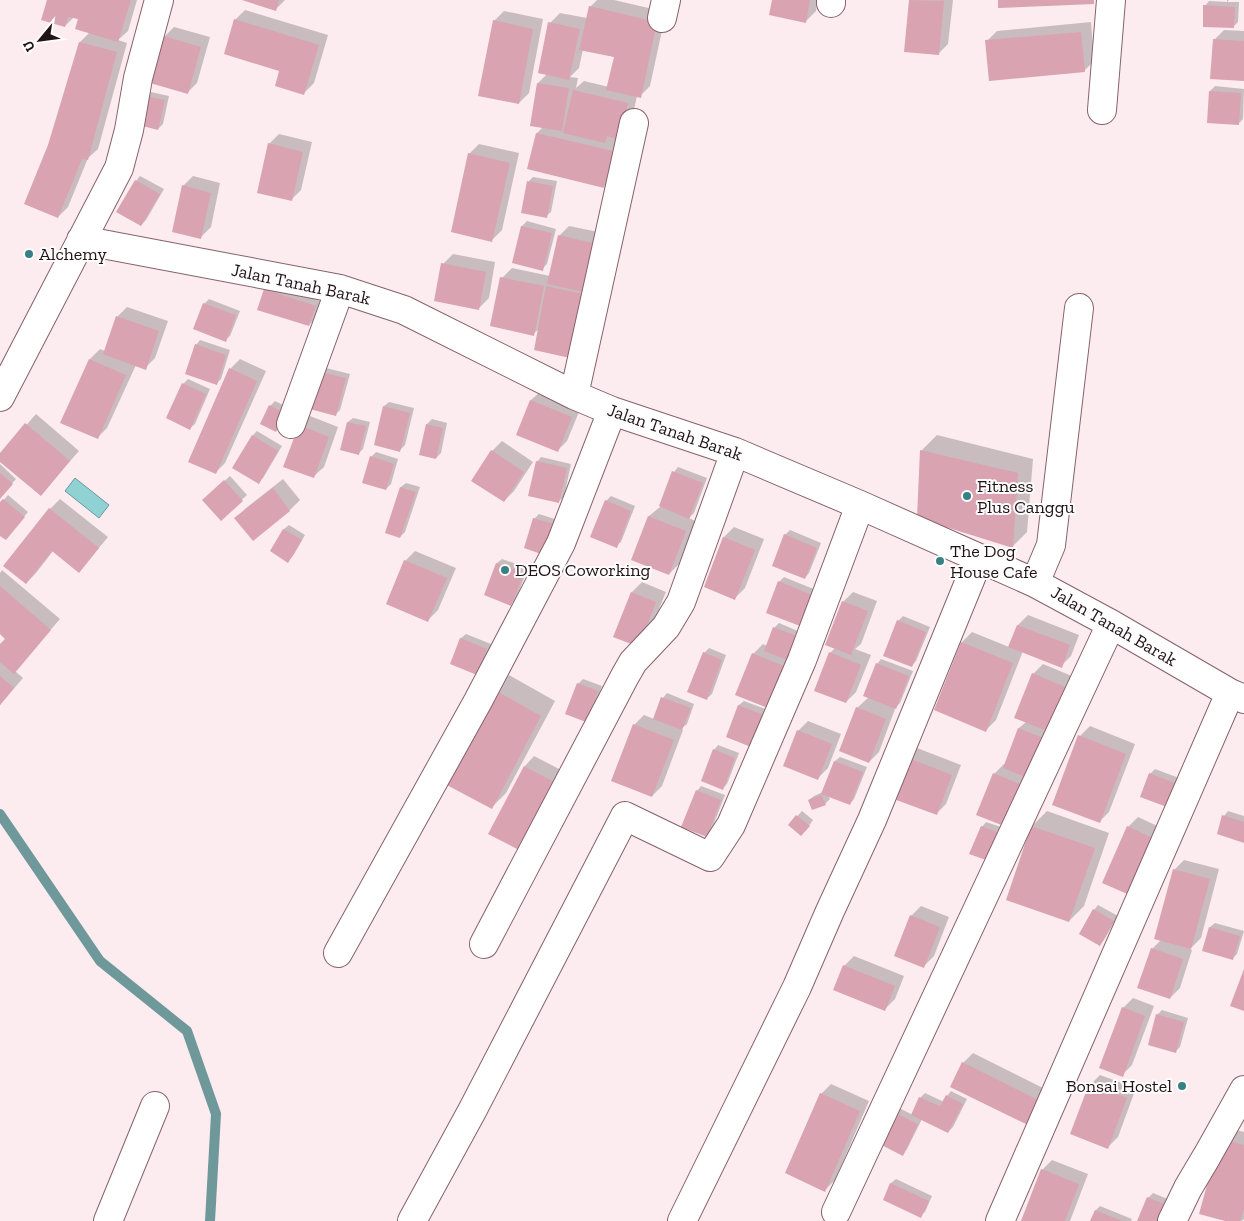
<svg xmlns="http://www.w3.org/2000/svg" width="1244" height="1221" font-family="'Zilla Slab',serif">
	<rect width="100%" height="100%" fill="#fcebef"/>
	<path fill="#90d1d4" stroke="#6f989b" d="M75 478 109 505 99 518 65 491Z"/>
	<path fill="#0003" fill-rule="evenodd" d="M48 0H137L128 31 118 40 127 43 98 149 88 158 68 207 58 217 49 145 80 42 90 32 79 19 74 17 65 26Z
		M245 0H285L276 9Z
		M597 0H614L666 12 650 86 640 96H637L630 128 614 176 604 186 528 168 537 133 543 127 538 83 547 74 550 23 560 13 587 18 590 7ZM583 49 615 57 609 87 584 81 576 88 578 78 570 77 579 68Z
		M773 0H818L816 11 806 21Z
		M910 0H953L948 44 938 54 905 50Z
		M1227 0H1229L1227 2H1239L1238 22 1233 27 1205 6 1209 1 1227 2Z
		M245 10 328 35 314 83 304 93 281 70 235 20Z
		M504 11 543 19 529 93 519 103 494 21Z
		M1091 22 1094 61 1084 71 987 41 997 31Z
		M174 27 210 37 197 83 187 93 164 37Z
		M1224 30 1244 31V80L1214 40Z
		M1215 86 1244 89 1243 119 1238 124 1210 91Z
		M151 92 169 96 163 124 158 129 147 97Z
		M279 134 312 142 301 190 291 200 269 144Z
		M479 144 519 153 502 230 492 240 469 154Z
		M140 176 164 189 146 220 141 225 136 181Z
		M193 176 220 183 211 227 201 237 183 186Z
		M533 177 557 181 551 212 546 216 529 181Z
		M527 221 556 229 547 264 542 269 513 262 522 226Z
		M569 226 603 233 580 346 539 329 533 334 502 278 512 268 550 276 559 236Z
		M453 254 495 262 489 298 479 308 443 264Z
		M270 285 320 301 314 320 309 325 265 290Z
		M209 299 240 311 230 336 225 340 195 328 204 304Z
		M127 307 168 321 155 358 145 368 136 365 107 428 97 438 62 422 90 359 100 349 105 351 117 317Z
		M200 340 230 350 221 379 217 383 196 345Z
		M240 359 266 371 225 463 215 473 230 369Z
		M322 367 350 374 340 410 335 415Z
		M188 379 210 389 195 424 190 428 183 384Z
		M541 391 581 407 567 441 557 451 518 434 531 400Z
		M275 401 289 408 280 426 275 430 270 406Z
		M389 402 414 408 405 445 400 450 384 406Z
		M36 414 79 451 40 495 0 460V455Z
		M310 416 338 427 324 467 313 477 300 426Z
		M353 418 370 422 363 449 359 453 348 422Z
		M432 419 447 423 441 453 436 458 427 424Z
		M257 431 282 446 263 478 258 482 253 435Z
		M937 435 1033 459 1027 532 1012 547 918 518 922 450Z
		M502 441 533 462 514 491 504 501 492 451Z
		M376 452 398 459 391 484 386 489 371 457Z
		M541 457 571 464 564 497 559 501 537 462Z
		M0 464 16 479 0 497Z
		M678 467 707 478 694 513 689 518 695 521 679 564 669 574 632 560 649 516 660 507 674 472Z
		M230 476 247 495 221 519 209 495Z
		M283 479 300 500 290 510 253 539 236 518 246 508Z
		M406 483 420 487 405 532 400 537 386 532 401 487Z
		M8 495 28 512 10 534H0V504Z
		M611 496 635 506 621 542 616 546 606 501Z
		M60 499 108 537 88 561 78 571 53 551 36 573 26 583 5 566 50 509Z
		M539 514 561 521 552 550 534 519Z
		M289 525 305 535 293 556 288 561 271 551 284 529Z
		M734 527 764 539 745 588 735 598 705 586 724 537Z
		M790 530 821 543 809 573 805 578 785 535Z
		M415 551 456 568 438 610 428 620 405 561Z
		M502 559 528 568 516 599 511 604 485 594 497 563Z
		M2 570 60 619 15 671 23 678 0 705V646L6 638 0 633V573Z
		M784 577 816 590 804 620 800 625 779 582Z
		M642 582 666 592 648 636 632 592Z
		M853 592 877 601 861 644 855 649 871 655 856 692 846 702 830 653 835 648 843 602Z
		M1028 615 1079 635 1071 656 1061 666 1023 651 996 720 986 730 962 642 972 632 1009 647 1018 625Z
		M903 616 930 627 916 661 912 666 898 621Z
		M779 623 800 632 778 696 753 654 763 644 767 646 774 628Z
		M466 634 491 644 482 669 477 674 451 664 461 638Z
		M709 648 726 655 712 694 707 698 704 653Z
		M881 659 913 671 900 703 894 709H895L879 752 869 762 857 708 869 697 877 664Z
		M1043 664 1079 679 1014 814 994 774 1004 764H1005L1019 728 1026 722 1033 674Z
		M509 675 555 701 506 793 491 808 494 690Z
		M583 679 602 686 591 716 586 720 578 684Z
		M667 693 694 704 687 724 681 729 683 730 662 786 652 796 634 725 644 715 654 719 663 698Z
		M744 701 768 710 756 741 728 736 739 705Z
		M808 721 841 734 828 768 818 778 798 731Z
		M1090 726 1135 744 1109 812 1099 822 1054 804 1080 736Z
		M718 745 739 753 727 784 722 789 714 750Z
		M917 748 961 765 946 804 936 814 907 758Z
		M534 756 563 771 529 839 490 834 525 766Z
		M840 757 867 767 854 799 850 804 828 795 830 799 825 804 809 800 814 796 823 792 835 761Z
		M1155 769 1179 778 1167 805 1150 774Z
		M701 786 725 795 711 831 706 836 697 791Z
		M802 811 813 820 806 830 789 825Z
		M1047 811 1109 833 1084 906 1069 921 1007 899 1032 826Z
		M1228 811 1244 816V841L1224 816Z
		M1138 817 1166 830 1132 895 1128 827Z
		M986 822 1001 827 990 854 985 859 982 827Z
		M1184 860 1219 869 1201 938 1190 949 1192 950 1180 988 1170 998 1152 949 1161 940 1174 870Z
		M1098 905 1118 916 1104 940 1100 944 1094 910Z
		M921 906 949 917 934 956 924 966 911 916Z
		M1215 923 1244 931 1237 954 1232 959 1210 927Z
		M854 956 904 976 895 999 885 1009 844 966Z
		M1133 998 1154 1006 1132 1065 1122 1075 1123 1008Z
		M1162 1010 1188 1018 1180 1047 1175 1052 1157 1015Z
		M973 1053 1053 1093 1041 1116 963 1063Z
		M1100 1075 1136 1088 1118 1137 1108 1147 1090 1085Z
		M831 1084 869 1101 835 1180 825 1190 821 1094Z
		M951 1091 967 1099 953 1127 948 1132 922 1119 907 1149 903 1154 891 1104 913 1115 920 1098 925 1093 944 1102 947 1096Z
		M1232 1129 1244 1132V1219L1242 1221H1230L1201 1213Z
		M1052 1160 1088 1174 1070 1221H1022L1042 1170Z
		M896 1179 932 1196 925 1212 920 1216 884 1199 891 1183Z
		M1153 1193 1175 1202 1140 1221 1148 1198Z
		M1100 1206 1132 1219 1131 1221H1091L1096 1210Z"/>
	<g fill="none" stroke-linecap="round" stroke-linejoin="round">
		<path stroke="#6f989b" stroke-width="10" d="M0 814 100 961 187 1031 216 1114 210 1221"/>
	</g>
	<path fill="#d9a3b1" d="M47 0H131L118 42 75 29 78 19 68 17 65 27 41 20Z
		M242 0H279L276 11Z
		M772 0H810L806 23 769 15Z
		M909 0 944 1 939 55 904 52Z
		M998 0H1094V4L998 8Z
		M1203 5 1235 7 1234 28 1203 27Z
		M589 6 657 22 641 98 606 90 614 57 579 50Z
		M234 19 319 45 304 95 275 86 279 71 224 54Z
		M493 20 533 29 519 104 478 96Z
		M548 22 580 29 569 80 538 73Z
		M1081 32 1085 72 989 81 985 40Z
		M163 36 201 47 188 94 150 83Z
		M1213 39 1244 41V81L1210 79Z
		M79 42 117 52 88 160 82 159 58 218 24 204 48 145Z
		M537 83 569 88 562 131 530 126Z
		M573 90 628 103 620 140 607 136 605 143 563 133Z
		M1209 91 1241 93 1239 125 1207 123Z
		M145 96 165 100 158 130 139 125Z
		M536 133 613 151 604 188 527 169Z
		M268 143 303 152 292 201 257 193Z
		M468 153 510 163 492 242 451 232Z
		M135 180 160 194 141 226 116 212Z
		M527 181 553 186 547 218 521 213Z
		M182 185 211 193 201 239 172 232Z
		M521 226 552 233 543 271 512 263Z
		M558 235 593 243 583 292 547 284Z
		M441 263 486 272 479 310 434 301Z
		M500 277 544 286 534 336 490 326Z
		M546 286 583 294 570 358 534 350Z
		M264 289 316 306 309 326 257 310Z
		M203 303 236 315 226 342 193 329Z
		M116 316 159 331 146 370 103 354Z
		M195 344 226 355 217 385 185 374Z
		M89 359 126 375 98 439 60 423Z
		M229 368 257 381 216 474 188 462Z
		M316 371 346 378 336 416 306 408Z
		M182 383 206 394 190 430 166 418Z
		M530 400 572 417 558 452 516 435Z
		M269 405 285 413 276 432 260 424Z
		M383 406 410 413 400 452 374 445Z
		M347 422 366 426 359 455 340 450Z
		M25 423 70 461 41 496 0 462V453Z
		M426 424 443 428 436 459 419 455Z
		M299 425 329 437 314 478 283 467Z
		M252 435 278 451 259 484 232 468Z
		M491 450 524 472 504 502 471 481Z
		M920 450 1018 473 1013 548 917 518Z
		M370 456 394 464 386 490 362 483Z
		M536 461 567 468 559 503 528 496Z
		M672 471 703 483 689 519 659 506Z
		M0 473 13 484 0 499Z
		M224 480 243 501 221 521 202 500Z
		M400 487 416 492 400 538 385 533Z
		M273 488 290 511 253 541 234 518Z
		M3 499 25 517 6 540 0 536V502Z
		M605 500 631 511 617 548 590 537Z
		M49 508 99 548 79 573 52 551 26 584 3 566Z
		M648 516 686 531 669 575 631 560Z
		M533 518 557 525 547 556 524 548Z
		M283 529 302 540 288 563 270 551Z
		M784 534 817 548 805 579 772 566Z
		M723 537 755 550 735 600 704 587Z
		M404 560 447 578 428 622 386 604Z
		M496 563 524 573 511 606 484 595Z
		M778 581 812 595 800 626 766 613Z
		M0 586 51 630 14 674 0 662V644L5 639 0 634Z
		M631 592 656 602 639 647 613 637Z
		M842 601 868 611 851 655 825 645Z
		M897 620 926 632 912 667 883 656Z
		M1017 625 1070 645 1062 668 1008 647Z
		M773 627 797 636 787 660 764 651Z
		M460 638 487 649 477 675 450 664Z
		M961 642 1013 663 986 732 934 710Z
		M703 652 722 660 707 700 687 692Z
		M829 652 861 665 846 703 814 691Z
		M752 653 784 666 768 708 735 695Z
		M876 663 909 676 896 709 863 696Z
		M1032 673 1070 689 1053 733 1014 718Z
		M0 676 14 688 0 705Z
		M577 683 598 691 586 722 565 714Z
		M493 689 541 716 492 809 443 783Z
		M661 697 691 708 682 730 653 719Z
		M738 705 764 715 751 747 726 737Z
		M856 707 886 719 869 763 839 751Z
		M633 724 674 740 652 797 611 781Z
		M1018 728 1046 739 1030 779 1003 768Z
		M797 730 832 744 818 780 783 766Z
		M1078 735 1126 754 1100 823 1052 805Z
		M713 749 735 758 723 790 701 781Z
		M906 757 952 775 937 815 891 798Z
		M834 761 863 772 850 805 821 794Z
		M524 766 554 782 519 850 488 834Z
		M993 773 1020 784 1004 826 976 815Z
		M1149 773 1175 783 1167 807 1140 797Z
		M696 790 721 800 707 837 681 827Z
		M821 795 826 805 812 810 808 800Z
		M796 815 810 826 801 836 788 825Z
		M1222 815 1244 822V843L1217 834Z
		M981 826 997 832 986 860 969 854Z
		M1031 826 1095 848 1069 922 1006 900Z
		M1127 826 1157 840 1132 896 1102 883Z
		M1173 869 1210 879 1191 949 1154 939Z
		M1093 909 1114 921 1100 946 1079 934Z
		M910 915 940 927 924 968 894 956Z
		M1209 927 1240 936 1233 960 1202 951Z
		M1151 948 1183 959 1170 999 1137 988Z
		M843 965 895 986 885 1011 833 990Z
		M1244 969V1011L1230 1006Z
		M1122 1007 1145 1016 1123 1077 1099 1068Z
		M1156 1014 1184 1022 1176 1053 1148 1045Z
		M962 1062 1044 1103 1032 1127 950 1087Z
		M1089 1084 1127 1098 1108 1149 1070 1134Z
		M820 1093 860 1111 825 1192 785 1173Z
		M946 1095 963 1104 948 1133 911 1115 919 1097 940 1106Z
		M885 1108 918 1124 903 1156 870 1139Z
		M1220 1138 1244 1145V1208L1240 1221H1225L1199 1214Z
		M1041 1169 1079 1184 1065 1221H1021Z
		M890 1183 929 1201 921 1218 883 1200Z
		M1147 1197 1171 1207 1165 1221H1137Z
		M1095 1210 1122 1221H1090Z"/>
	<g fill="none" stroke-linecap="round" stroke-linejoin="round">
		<g stroke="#86626b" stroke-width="30">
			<path id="minor" d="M831 3V0
				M662 18 666 0
				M1102 110 1111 0
				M81 240 340 289 404 310 574 395 612 411 735 452 860 505 979 558 1035 583 1111 624 1230 693 1244 699
				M574 395 634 123
				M0 397 119 168 129 130 138 78 159 0
				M291 424 340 289
				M1035 583 1051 545 1079 308
				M484 944 625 676 633 662 666 627 681 602 735 452
				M338 953 478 701 561 543 612 411
				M836 1212 1111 624
				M108 1221 155 1106
				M412 1221 472 1111 625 816 710 857 731 825 802 660 860 505
				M682 1221 797 987 830 911 872 820 979 558
				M1000 1221 1230 693
				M1172 1221 1188 1188 1207 1156 1244 1090"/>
		</g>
		<use href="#minor" stroke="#fff" stroke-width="28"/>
	</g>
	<g fill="#378083" stroke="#fdfdfd" stroke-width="2">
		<circle cx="29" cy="254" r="5"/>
		<circle cx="967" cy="496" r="5"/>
		<circle cx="940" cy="561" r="5"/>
		<circle cx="505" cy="570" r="5"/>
		<circle cx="1182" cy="1086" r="5"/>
	</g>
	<g text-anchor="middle" stroke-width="4" stroke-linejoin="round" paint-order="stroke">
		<g font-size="18" fill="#211317" stroke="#fdfdfd" text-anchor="start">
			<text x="39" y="260">Alchemy</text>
			<text x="977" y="492">Fitness<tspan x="977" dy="21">Plus Canggu</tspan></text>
			<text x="950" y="557">The Dog<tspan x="950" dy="21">House Cafe</tspan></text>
			<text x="515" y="576">DEOS Coworking</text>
			<text x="1172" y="1092" text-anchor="end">Bonsai Hostel</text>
		</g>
		<g font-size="18" fill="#211317" stroke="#fdfdfd">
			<text transform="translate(301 284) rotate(12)" y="6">Jalan Tanah Barak</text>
			<text transform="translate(675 432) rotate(19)" y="6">Jalan Tanah Barak</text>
			<text transform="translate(1114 626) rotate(30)" y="6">Jalan Tanah Barak</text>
		</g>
	</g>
	<g transform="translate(40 40) rotate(241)" stroke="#fdfdfd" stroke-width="4" paint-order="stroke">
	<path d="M0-4L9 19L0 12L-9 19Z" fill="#211317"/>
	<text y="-8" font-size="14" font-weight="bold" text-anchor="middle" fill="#211317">U</text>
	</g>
</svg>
